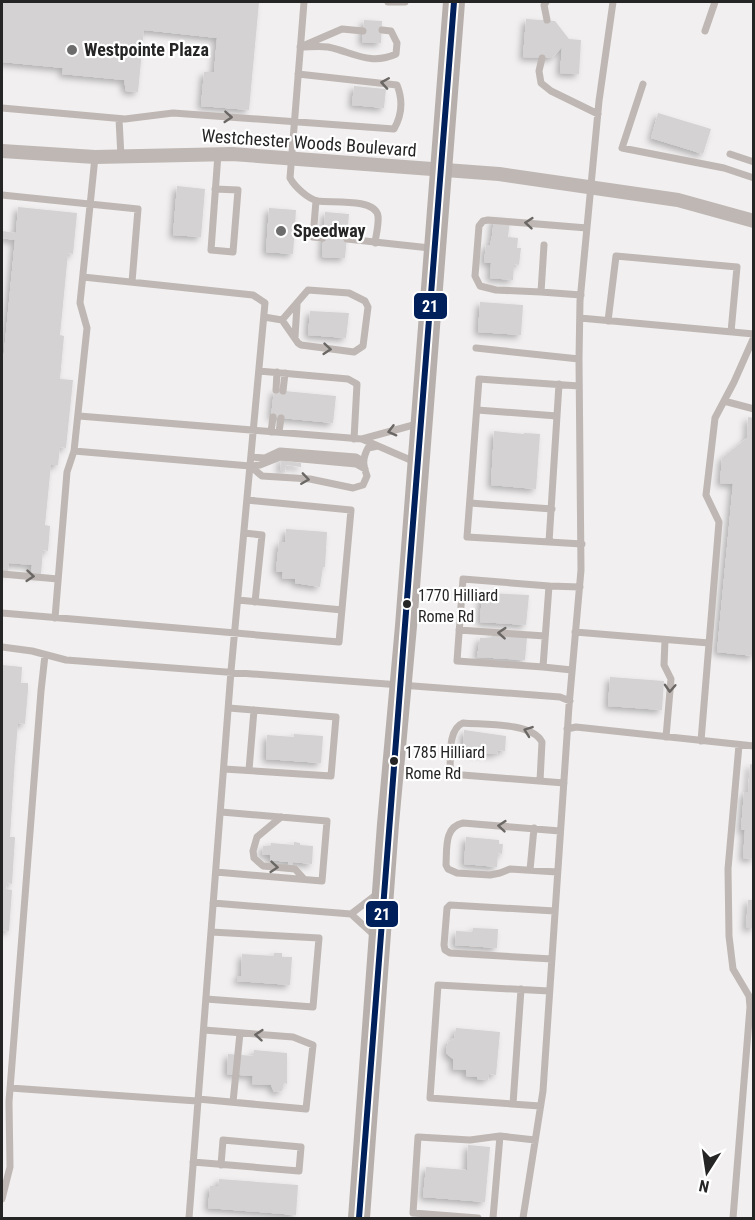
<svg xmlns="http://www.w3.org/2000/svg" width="755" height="1220" font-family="'Roboto Condensed',sans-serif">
	<defs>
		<filter id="shadow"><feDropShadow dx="-3.5" dy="3.5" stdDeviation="3" flood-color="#0004"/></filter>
	</defs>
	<rect width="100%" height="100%" fill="#f1efef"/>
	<path fill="#d4d2d3" filter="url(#shadow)" d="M2 2H259L249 110 201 106 204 72H214L217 38 144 30 138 92 126 91 124 80 62 74 63 68 2 62Z
		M526 19 555 21 569 39 581 40 579 74 560 73 562 47 552 58 523 57Z
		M364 20 382 21 381 43 362 42Z
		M354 86 386 89 384 108 352 105Z
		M658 113 711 129 703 154 651 138Z
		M177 186 205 189 201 237 173 235Z
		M18 207 77 213 73 254 68 253 60 335 64 336 60 379 73 380 66 448 60 447 58 465H51L45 525 50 526 48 551 43 550 41 574 31 573 32 565 9 563 8 573 2 572V373L15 240 2 238V231L16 233Z
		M269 208 296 210 293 254 266 252Z
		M325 212 349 214 345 258 322 257Z
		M494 218 510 219 508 237 518 238 517 248H521L519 265 514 264 513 280 490 278 491 263 484 262 486 245H490L492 236Z
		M480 302 523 305 521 335 478 332Z
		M310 311 349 313 346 338 308 335Z
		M274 390 336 396 333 423 271 417Z
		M748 417 754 418V656L717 652 733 484 720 483 722 458 747 438Z
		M494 431 524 434V433L540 434 536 489 491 485Z
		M282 454 286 461 301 463V467L286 465 285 471H280Z
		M286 529 327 532 325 567H323L320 587 295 583V579L282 578 283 572 276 571 279 542H285Z
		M488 593 529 595 526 625 480 622 482 594 488 595Z
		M492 634 527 637 525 660 477 657 480 638H492Z
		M2 665 22 667 21 683H28V690L25 724 18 723 15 759 10 837H15L12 884 7 883 6 889 12 890 9 931 2 930Z
		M610 677 664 681 662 710 608 706Z
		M464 730 506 736 505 751 498 750 497 754 463 751Z
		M294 734 323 736 321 763 266 759 267 735 294 737Z
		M750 764 754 765V859L743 858 745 830H741L744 792H748Z
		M466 837 499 840V844H503L502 854 498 853 497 867 464 864Z
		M294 842 300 843V845L313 846 312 864 293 862V865L288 864V862L270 860V855L262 854 263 846H271V843L294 845Z
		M748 900H754V928H746Z
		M473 928 498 929 497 948 455 945 456 931 473 932Z
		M274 953H282V957H292L290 985 237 981V976H241L242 954 274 956Z
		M456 1028 500 1032 496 1075 489 1074 488 1080 477 1079V1077L466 1076V1070L453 1069V1059L447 1054 446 1050 448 1042 454 1038Z
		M254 1050 287 1053V1084L284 1083 282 1091 274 1092 271 1085 252 1084 253 1076 227 1074 228 1054 254 1056Z
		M468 1145 490 1147 485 1202 423 1197 426 1167 467 1170Z
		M219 1179 298 1185 296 1215 208 1208 210 1186H218Z"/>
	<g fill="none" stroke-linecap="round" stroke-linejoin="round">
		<path stroke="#beb7b4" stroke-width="7" d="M304 2 290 178C295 187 308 199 318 201 332 203 375 198 378 216 379 224 376 235 375 243
			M388 2H405
			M546 2 544 5 547 20
			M705 31 715 2
			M305 45 342 29 363 31
			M300 47C309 47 320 46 328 47 353 52 370 66 396 54L397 43 391 31 382 30
			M542 58 539 71 541 83 551 91 598 114
			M643 84 622 148 724 168 754 178
			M2 108 125 119 173 113 394 129C402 115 403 100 397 85L298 74
			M119 119 121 157
			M730 154 754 162
			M215 189 238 190 233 252 211 250 218 154
			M2 195 138 209 132 282
			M316 201 313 237 323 238
			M347 239 430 248
			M544 245 541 292 581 295
			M83 277 253 295 265 303 231 671 189 1218
			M541 292 496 290 480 286 475 276 479 226 483 221 488 220 587 228
			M264 317 282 320 298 343 301 345 354 352 363 346 368 307 365 301 349 293 308 290 282 320
			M580 318 754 334
			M608 321 616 256 737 267 731 332
			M295 337 297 305
			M476 348 579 359
			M259 371 348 379 357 384 354 439
			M579 386 479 379 467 537 582 544
			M276 390 277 372
			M283 391 285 373
			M724 401 754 409
			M477 410 557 416
			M79 416 362 439 415 462
			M271 432 273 417
			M279 432 281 418
			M362 439 417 424
			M74 451 250 466 260 465 280 457 356 464 365 469
			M251 457 265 458 280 451 356 457 363 461
			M250 466 262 476 310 479 353 488 363 485 367 476C363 465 362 459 368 448L378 446
			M470 503 552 509
			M244 533 262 535 255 602
			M549 542 559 384
			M2 574 58 579
			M463 579 549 586 543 667 457 661Z
			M549 586 580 587
			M238 600 342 610
			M2 613 339 642 351 510 247 500
			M55 618 67 472 74 451 87 328 80 303 95 157
			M459 630 545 636
			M575 632 709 643
			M665 640 664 665 671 679 666 737
			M2 647 32 651 66 660 560 697 570 701
			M543 667 572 670
			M567 729 576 727 754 746
			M701 741 719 522 706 495 715 418 734 382 754 337
			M224 769 331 776 336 717 229 708
			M249 770 254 710
			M540 781 542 742C532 722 484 725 463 723 447 729 451 760 450 774L564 783
			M281 817 257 837 253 851 254 858 263 866 295 869 304 879
			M530 870 534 828
			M216 872 322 881 327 821 221 812
			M557 872 510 869 500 873 490 875 457 873 448 869 446 865C447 848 444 827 463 823L560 831
			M213 903 351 914 375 936
			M351 914 377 894
			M552 959 450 953 445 950 444 945 447 908 450 905 555 911
			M206 999 313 1007 319 938 211 932
			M10 1088 197 1101
			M198 1099 306 1109 313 1045 293 1037 204 1030
			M233 1102 240 1033
			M513 1104 521 989
			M540 1106 430 1098 438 985 549 991
			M193 1162 299 1171 301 1147 223 1140 221 1165
			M2 1199 10 1167 9 1102 41 691 45 655
			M478 1218 413 1213 418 1137 470 1140 500 1136 535 1140
			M493 1218 500 1136
			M523 1218 543 1091 569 706 581 570 579 359 580 301 599 101 613 2
			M733 1218 750 1007 749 996 733 969 729 936 728 869 739 745"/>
		<path stroke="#beb7b4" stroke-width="14" d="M2 151 95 157 232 154 499 174 678 200 754 221"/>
		<path stroke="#b7afab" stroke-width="22" d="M359 1218 388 824 406 626 454 2"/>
		<g stroke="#fff" stroke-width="10">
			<path id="bus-1" d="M359 1218C389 813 423 407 454 2"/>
		</g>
		<use href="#bus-1" stroke="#00205b" stroke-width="6"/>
	</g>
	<defs><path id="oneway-chevron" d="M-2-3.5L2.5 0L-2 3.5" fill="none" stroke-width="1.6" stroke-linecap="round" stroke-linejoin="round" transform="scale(1.5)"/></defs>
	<g stroke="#6a6765">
		<use href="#oneway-chevron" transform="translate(385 83) rotate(-171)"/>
		<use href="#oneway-chevron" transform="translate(228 117) rotate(4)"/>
		<use href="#oneway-chevron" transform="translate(529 223) rotate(-175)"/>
		<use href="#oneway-chevron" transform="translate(327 349) rotate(5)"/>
		<use href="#oneway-chevron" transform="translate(392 431) rotate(165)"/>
		<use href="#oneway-chevron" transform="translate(305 479) rotate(8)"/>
		<use href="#oneway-chevron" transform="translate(30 576) rotate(5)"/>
		<use href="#oneway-chevron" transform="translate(502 633) rotate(-176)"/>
		<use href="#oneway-chevron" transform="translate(670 688) rotate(93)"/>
		<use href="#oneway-chevron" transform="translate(528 731) rotate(-160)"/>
		<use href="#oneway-chevron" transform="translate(502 826) rotate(-175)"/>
		<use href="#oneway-chevron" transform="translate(274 867) rotate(5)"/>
		<use href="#oneway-chevron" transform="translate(259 1035) rotate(-175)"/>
	</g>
	<g fill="#6d6c6c" stroke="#fff" stroke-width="2">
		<circle cx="72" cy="50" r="6"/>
		<circle cx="281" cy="231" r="6"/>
	</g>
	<g fill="#262525" stroke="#fff" stroke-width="2">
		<circle cx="407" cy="604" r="5"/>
		<circle cx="394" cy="761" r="5"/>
	</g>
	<g text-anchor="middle" stroke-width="4.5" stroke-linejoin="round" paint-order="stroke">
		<g font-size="16" fill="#262525" stroke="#fff" text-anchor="start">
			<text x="418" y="601">1770 Hilliard<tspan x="418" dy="21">Rome Rd</tspan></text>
			<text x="405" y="758">1785 Hilliard<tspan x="405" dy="21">Rome Rd</tspan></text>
		</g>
		<g font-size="18" font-weight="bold" fill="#262525" stroke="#fff" text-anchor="start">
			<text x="84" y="56">Westpointe Plaza</text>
			<text x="293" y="237">Speedway</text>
		</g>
		<g font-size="18" fill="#262525" stroke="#fff">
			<text transform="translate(309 143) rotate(4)" y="6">Westchester Woods Boulevard</text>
		</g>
	</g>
	<g stroke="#fff" stroke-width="2">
		<rect x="413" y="292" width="35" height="28" rx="6" fill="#00205b"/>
		<rect x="365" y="900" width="34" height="28" rx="6" fill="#00205b"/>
	</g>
	<g font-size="16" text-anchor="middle" font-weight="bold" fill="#fff">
		<text x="430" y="312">21</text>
		<text x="382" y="920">21</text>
	</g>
	<rect width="755" height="1220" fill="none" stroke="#262525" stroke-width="6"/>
	<g transform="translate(707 1172) rotate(192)" stroke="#ffffff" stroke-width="4.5" paint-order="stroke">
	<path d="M0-4.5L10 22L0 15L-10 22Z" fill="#262525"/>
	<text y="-9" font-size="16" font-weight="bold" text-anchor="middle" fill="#262525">N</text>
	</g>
</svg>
